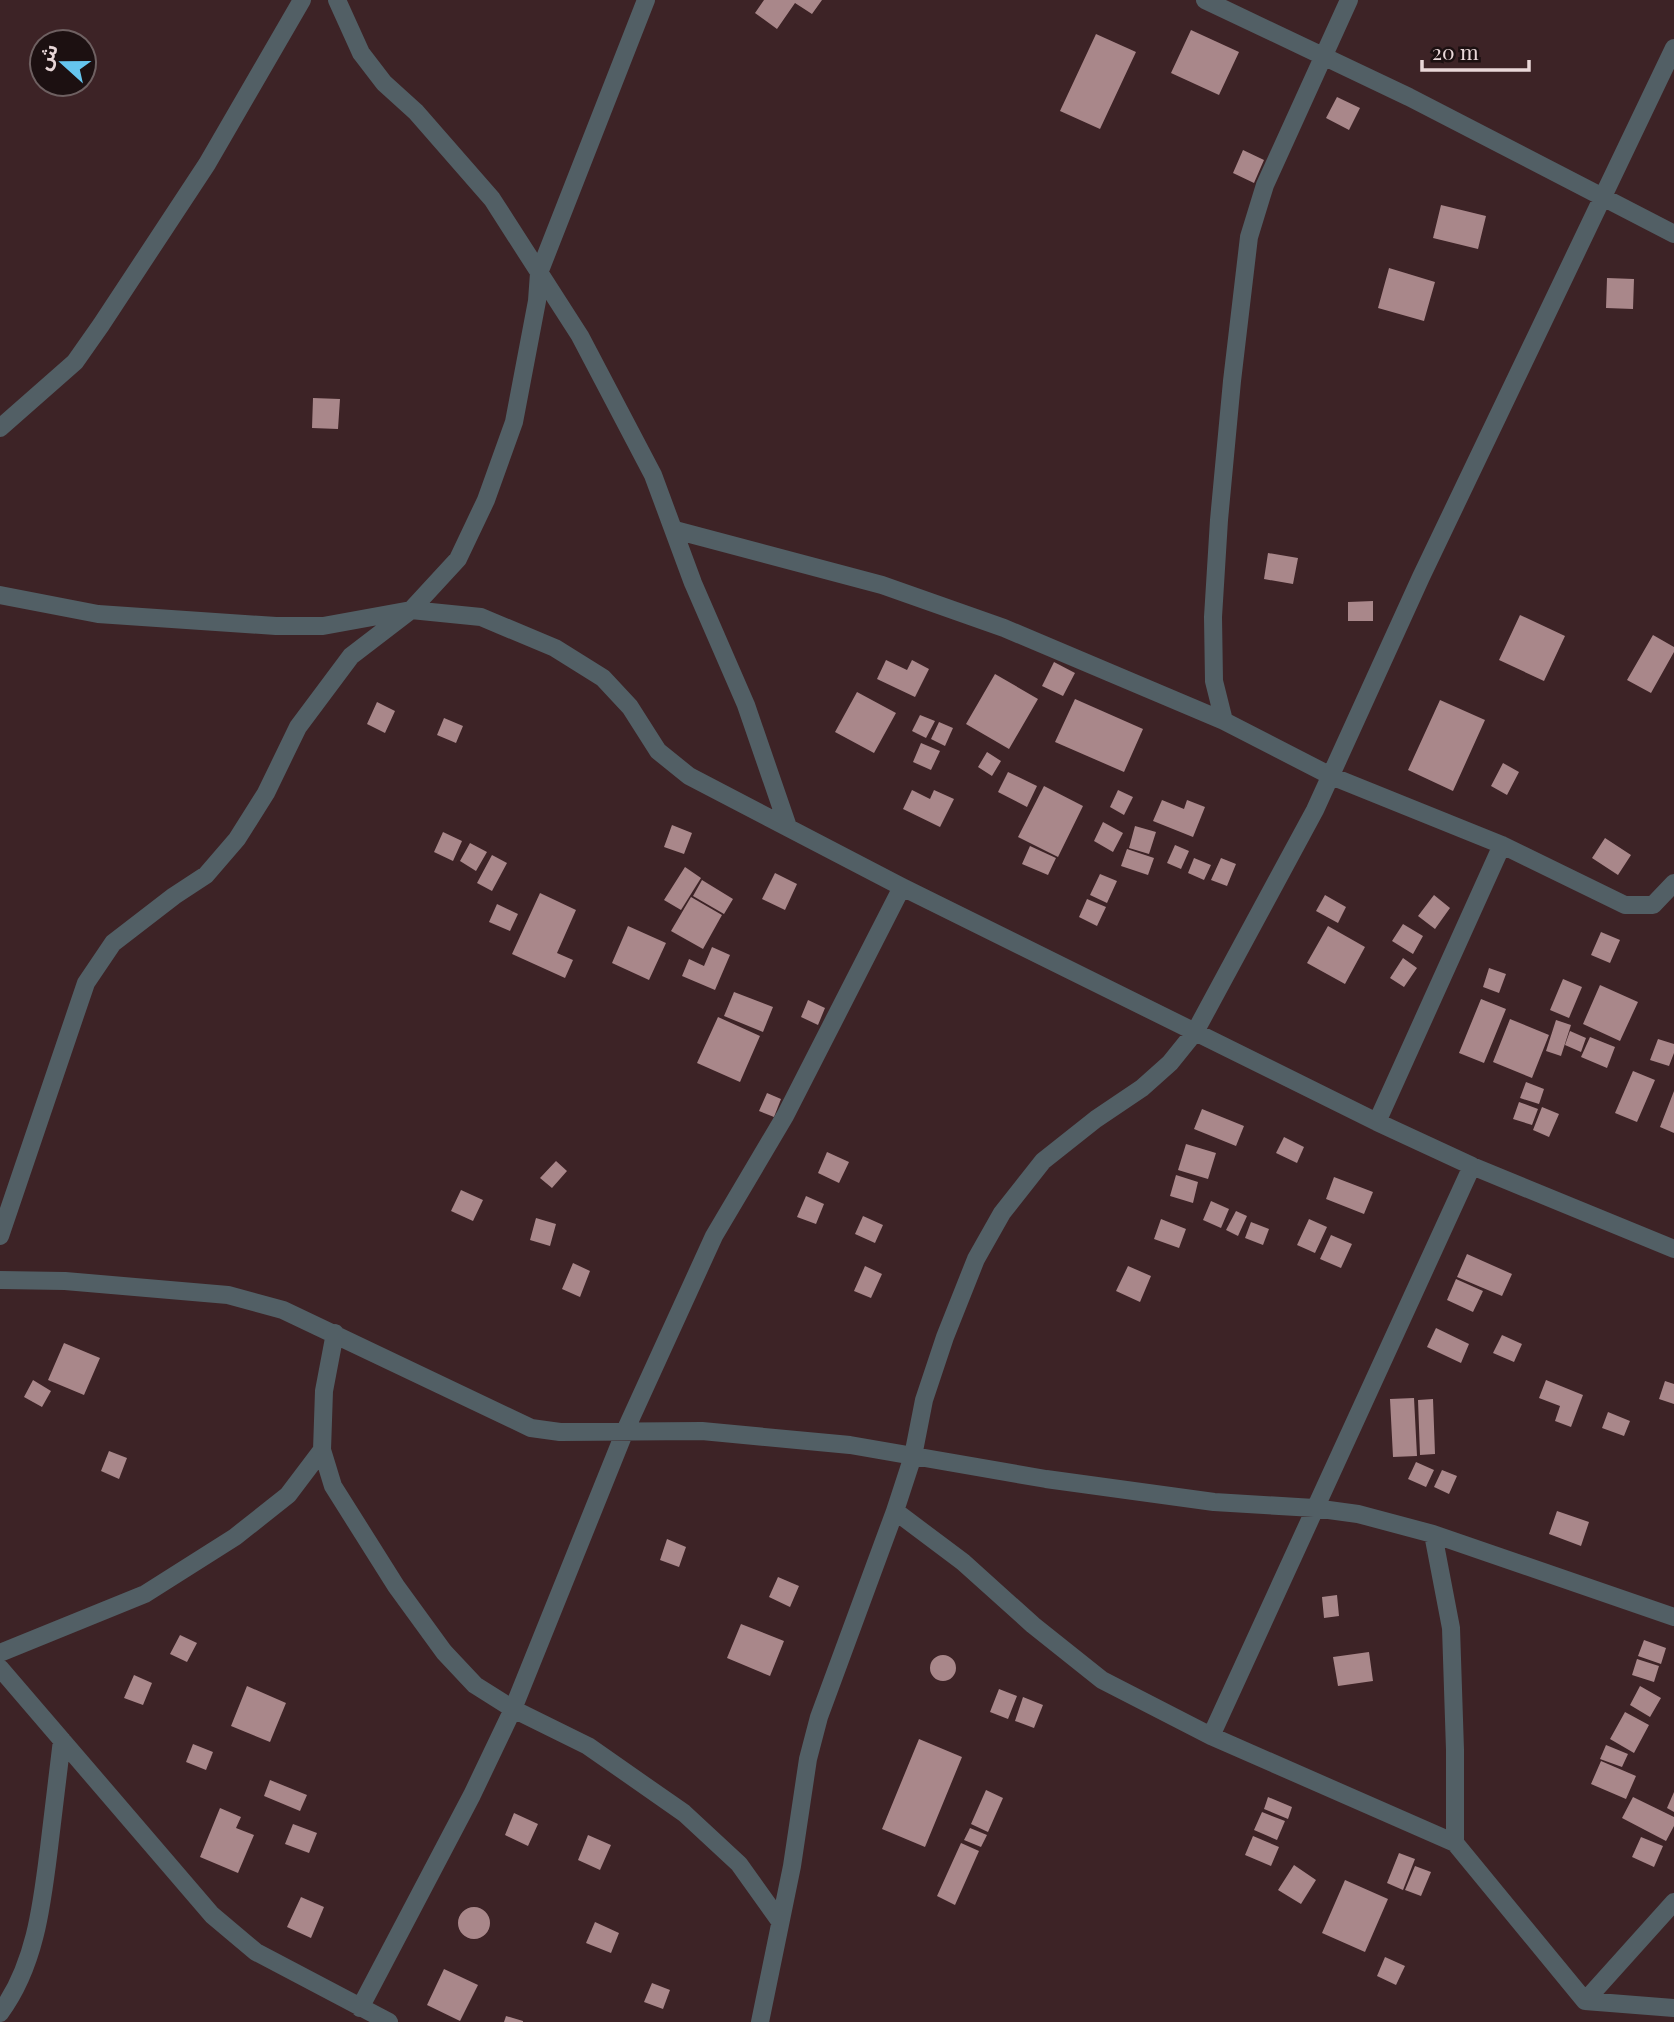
<svg xmlns="http://www.w3.org/2000/svg" width="1674" height="2022" font-family="'Playfair Display','Noto Sans Arabic',serif">
	<rect width="100%" height="100%" fill="#3d2326"/>
	<path fill="#a9878a" d="M764 0H822L812 14 795 3 777 29 755 13Z
		M1191 30 1239 52 1219 95 1171 73Z
		M1096 34 1136 52 1100 129 1060 111Z
		M1337 97 1360 108 1349 130 1326 118Z
		M1243 150 1264 160 1254 183 1233 173Z
		M1441 205 1486 216 1478 249 1433 238Z
		M1389 268 1435 282 1424 321 1378 308Z
		M1607 278 1634 279 1633 309 1606 308Z
		M313 398 340 399 338 429 312 428Z
		M1268 553 1298 558 1293 584 1264 579Z
		M1373 601V621H1348V602Z
		M1520 615 1565 636 1544 681 1499 660Z
		M1653 635 1674 647V652L1651 693 1627 680Z
		M886 660 907 670 912 660 929 669 915 697 877 679Z
		M1054 662 1075 673 1063 696 1042 686Z
		M995 674 1038 699 1009 749 966 724Z
		M857 692 896 713 874 753 835 732Z
		M1075 699 1143 729 1124 772 1055 742Z
		M1440 700 1485 720 1453 791 1408 770Z
		M377 702 395 711 385 733 367 724Z
		M920 715 935 721 926 738 912 731Z
		M444 718 463 726 456 743 437 735Z
		M939 722 953 728 945 746 931 739Z
		M921 743 940 751 931 770 913 762Z
		M987 752 1001 761 992 776 978 767Z
		M1503 763 1519 772 1507 795 1491 786Z
		M1008 772 1037 786 1027 807 998 792Z
		M1044 786 1083 806 1058 857 1018 837Z
		M912 790 930 799 934 790 954 799 940 827 903 809Z
		M1118 790 1133 797 1124 815 1110 807Z
		M1162 800 1184 809 1187 800 1205 807 1193 837 1153 821Z
		M1103 822 1123 833 1113 852 1094 841Z
		M672 825 692 833 684 854 664 847Z
		M1135 826 1156 832 1149 854 1129 848Z
		M443 832 462 841 453 861 434 852Z
		M1605 838 1631 855 1618 875 1592 858Z
		M470 843 487 852 476 871 460 861Z
		M1175 845 1189 851 1181 869 1167 863Z
		M1030 846 1056 858 1048 875 1022 864Z
		M1127 849 1154 858 1148 875 1121 866Z
		M492 855 507 863 492 891 477 883Z
		M1194 858 1211 865 1204 880 1188 873Z
		M1221 858 1236 864 1227 886 1211 880Z
		M685 867 701 878 681 910 664 900Z
		M775 873 797 884 785 910 762 899Z
		M1100 874 1117 881 1107 903 1090 895Z
		M702 880 733 899 724 914 693 896Z
		M540 893 576 910 557 953 573 960 565 978 512 954Z
		M1325 895 1346 907 1338 923 1316 911Z
		M1434 895 1450 908 1435 929 1418 916Z
		M691 897 722 915 703 949 671 931Z
		M1087 899 1106 907 1097 926 1079 917Z
		M497 904 518 914 510 931 489 922Z
		M1403 924 1423 936 1413 954 1392 941Z
		M628 926 666 943 649 980 612 963Z
		M1328 926 1365 947 1345 984 1307 963Z
		M1601 932 1620 940 1610 963 1591 955Z
		M712 947 730 955 715 990 682 976 689 959 704 966Z
		M1403 958 1417 968 1404 987 1390 978Z
		M1489 968 1506 974 1499 993 1483 987Z
		M1563 979 1582 987 1569 1018 1550 1010Z
		M1600 985 1638 1002 1620 1041 1583 1024Z
		M734 992 773 1007 763 1032 724 1016Z
		M1481 999 1506 1009 1484 1063 1459 1053Z
		M808 1000 825 1008 818 1025 801 1017Z
		M718 1017 760 1036 740 1082 697 1063Z
		M1510 1019 1549 1035 1532 1078 1493 1062Z
		M1556 1020 1571 1025 1561 1056 1546 1051Z
		M1570 1031 1586 1038 1581 1052 1565 1045Z
		M1590 1037 1615 1047 1607 1068 1581 1057Z
		M1658 1039 1674 1044V1053L1669 1066 1650 1060Z
		M1633 1071 1655 1080 1637 1122 1615 1113Z
		M1526 1082 1544 1089 1539 1104 1520 1098Z
		M1674 1091V1133L1660 1127Z
		M767 1093 781 1099 774 1117 759 1111Z
		M1519 1102 1538 1109 1532 1125 1513 1119Z
		M1542 1107 1559 1114 1549 1137 1533 1130Z
		M1202 1109 1244 1126 1236 1146 1194 1129Z
		M1284 1137 1304 1147 1297 1163 1276 1153Z
		M1186 1144 1216 1153 1208 1179 1178 1170Z
		M827 1152 849 1162 839 1183 818 1173Z
		M556 1161 567 1171 552 1188 540 1178Z
		M1176 1175 1198 1182 1193 1203 1170 1196Z
		M1334 1177 1373 1192 1364 1214 1326 1199Z
		M461 1190 483 1200 473 1221 451 1211Z
		M806 1196 824 1204 816 1224 797 1217Z
		M1211 1201 1229 1209 1221 1228 1203 1220Z
		M1236 1211 1247 1216 1238 1236 1226 1230Z
		M863 1216 883 1225 875 1243 855 1234Z
		M536 1218 556 1224 550 1246 530 1240Z
		M1161 1219 1186 1229 1179 1248 1154 1239Z
		M1309 1219 1327 1227 1315 1253 1297 1245Z
		M1251 1222 1269 1229 1263 1245 1245 1238Z
		M1331 1235 1352 1244 1341 1268 1320 1259Z
		M1467 1254 1512 1274 1502 1296 1457 1277Z
		M573 1263 590 1271 580 1297 562 1289Z
		M865 1266 882 1274 871 1298 854 1291Z
		M1128 1266 1151 1276 1140 1302 1116 1291Z
		M1456 1279 1483 1291 1473 1312 1447 1300Z
		M1436 1328 1469 1344 1461 1363 1427 1347Z
		M1502 1335 1522 1344 1514 1362 1493 1353Z
		M64 1343 100 1358 84 1395 48 1380Z
		M33 1380 51 1391 42 1407 24 1397Z
		M1546 1380 1583 1395 1571 1427 1555 1421 1560 1406 1539 1398Z
		M1665 1381 1674 1384V1404L1659 1399Z
		M1414 1398 1417 1456 1393 1457 1390 1399Z
		M1433 1399 1435 1454 1420 1455 1418 1400Z
		M1608 1412 1630 1421 1624 1436 1602 1428Z
		M109 1451 127 1458 119 1479 101 1471Z
		M1416 1462 1434 1470 1426 1487 1408 1479Z
		M1442 1470 1457 1476 1449 1494 1434 1487Z
		M1557 1511 1589 1522 1581 1546 1549 1534Z
		M667 1539 686 1547 679 1567 660 1560Z
		M778 1577 799 1586 790 1607 769 1597Z
		M1337 1595 1339 1616 1324 1618 1322 1597Z
		M741 1624 784 1641 770 1676 727 1658Z
		M180 1635 197 1643 187 1662 170 1654Z
		M1644 1640 1666 1648 1661 1664 1638 1656Z
		M1369 1652 1373 1681 1338 1686 1333 1657Z
		M930 1668a13 13 0 1 1 26 0a13 13 0 1 1-26 0Z
		M1637 1659 1659 1666 1654 1682 1632 1675Z
		M134 1675 152 1683 143 1705 124 1698Z
		M247 1686 286 1703 270 1742 231 1726Z
		M1640 1686 1661 1698 1650 1717 1630 1705Z
		M999 1689 1017 1696 1008 1719 990 1712Z
		M1023 1697 1043 1705 1034 1728 1015 1721Z
		M1625 1712 1649 1725 1634 1753 1610 1739Z
		M919 1739 962 1757 925 1847 882 1829Z
		M193 1744 213 1752 206 1770 186 1762Z
		M1606 1745 1628 1754 1622 1767 1600 1759Z
		M1601 1761 1636 1776 1626 1799 1591 1784Z
		M270 1780 307 1795 300 1811 264 1796Z
		M986 1790 1003 1798 988 1832 971 1824Z
		M1674 1792V1812L1667 1808Z
		M1268 1797 1292 1807 1288 1819 1264 1809Z
		M1633 1797 1674 1817V1826L1666 1841 1622 1818Z
		M220 1808 241 1817 236 1828 254 1835 238 1873 200 1857Z
		M1262 1812 1285 1821 1277 1840 1254 1830Z
		M514 1813 538 1824 528 1846 505 1835Z
		M293 1824 317 1833 309 1853 285 1844Z
		M970 1828 987 1835 981 1847 964 1840Z
		M588 1835 611 1845 600 1870 578 1860Z
		M1253 1836 1279 1847 1271 1866 1245 1855Z
		M1641 1837 1663 1846 1654 1867 1632 1857Z
		M961 1843 979 1851 955 1905 937 1896Z
		M1399 1853 1415 1859 1403 1890 1387 1883Z
		M1294 1865 1316 1880 1301 1904 1278 1890Z
		M1415 1866 1431 1872 1421 1896 1405 1890Z
		M1345 1880 1388 1899 1365 1952 1322 1933Z
		M301 1897 324 1907 311 1938 287 1927Z
		M458 1923a16 16 0 1 1 32 0a16 16 0 1 1-32 0Z
		M595 1922 619 1933 611 1953 586 1943Z
		M1385 1957 1405 1966 1396 1985 1377 1976Z
		M444 1969 478 1985 460 2021 427 2005Z
		M652 1983 670 1990 663 2009 644 2002Z
		M506 2016 523 2021V2022H504Z"/>
	<g fill="none" stroke-linecap="round" stroke-linejoin="round">
		<path stroke="#525f65" stroke-width="18" d="M337 0 361 53 384 83 416 112 492 199 580 336 653 475 693 583 746 705 788 827
			M1205 0 1409 97 1674 234
			M0 428 75 362 101 325 207 164 302 0
			M675 530 882 585 1004 628 1224 721 1331 776 1502 845 1625 905H1653L1674 883
			M0 595 98 614 276 626H323L411 610 481 617 555 648 603 678 630 707 658 751 689 776 902 887 1377 1122 1472 1166 1674 1249
			M1224 721 1214 681 1213 617 1219 520 1232 381 1249 237 1265 185 1349 0
			M1377 1122 1502 845
			M0 1236 86 983 113 943 174 896 206 875 237 839 266 793 298 727 351 656 411 610 458 559 486 500 514 422 537 301 539 273 646 0
			M0 1280 65 1281 228 1295 283 1310 531 1428 560 1432 702 1431 850 1445 1046 1479 1214 1502 1314 1508 1358 1514 1433 1534 1674 1617
			M335 1333 324 1391 322 1450 333 1486 396 1586 444 1652 475 1685 513 1709 588 1746 684 1813 739 1864 779 1920
			M895 1511 963 1562 1033 1625 1102 1680 1211 1736 1455 1843 1585 2001 1674 2008
			M1433 1534 1451 1628 1455 1750V1843
			M0 1653 145 1594 235 1537 288 1495 322 1450
			M0 1668 212 1915 256 1952 389 2022
			M1211 1736 1472 1166
			M1585 2001 1674 1902
			M360 2008 472 1795 513 1709 625 1431 714 1236 785 1116 902 887
			M0 2013C35 1966 42 1905 49 1848 53 1812 58 1776 62 1740
			M760 2022 792 1866 808 1759 819 1717 895 1511 913 1456 924 1400 945 1337 976 1259 1002 1213 1043 1161 1096 1119 1142 1088 1170 1063 1195 1032 1315 810 1421 577 1674 48"/>
	</g>
	<g transform="translate(63 63) rotate(291)"><circle r="33" fill="#1c1011" stroke="#6e6061" stroke-width="2"/>
	<path d="M0-5L12 26L0 18L-12 26Z" fill="#65c5ee"/>
	<text y="-10" font-size="19" font-weight="bold" text-anchor="middle" fill="#e9d7d8">ش</text>
	</g>
	<path d="M1422 60v10h107v-10" fill="none" stroke="#e9d7d8" stroke-width="3.5"/>
	<text x="1432" y="60" font-size="21" fill="#e9d7d8" stroke="#1c1011" stroke-width="5" paint-order="stroke">20 m</text>
</svg>
